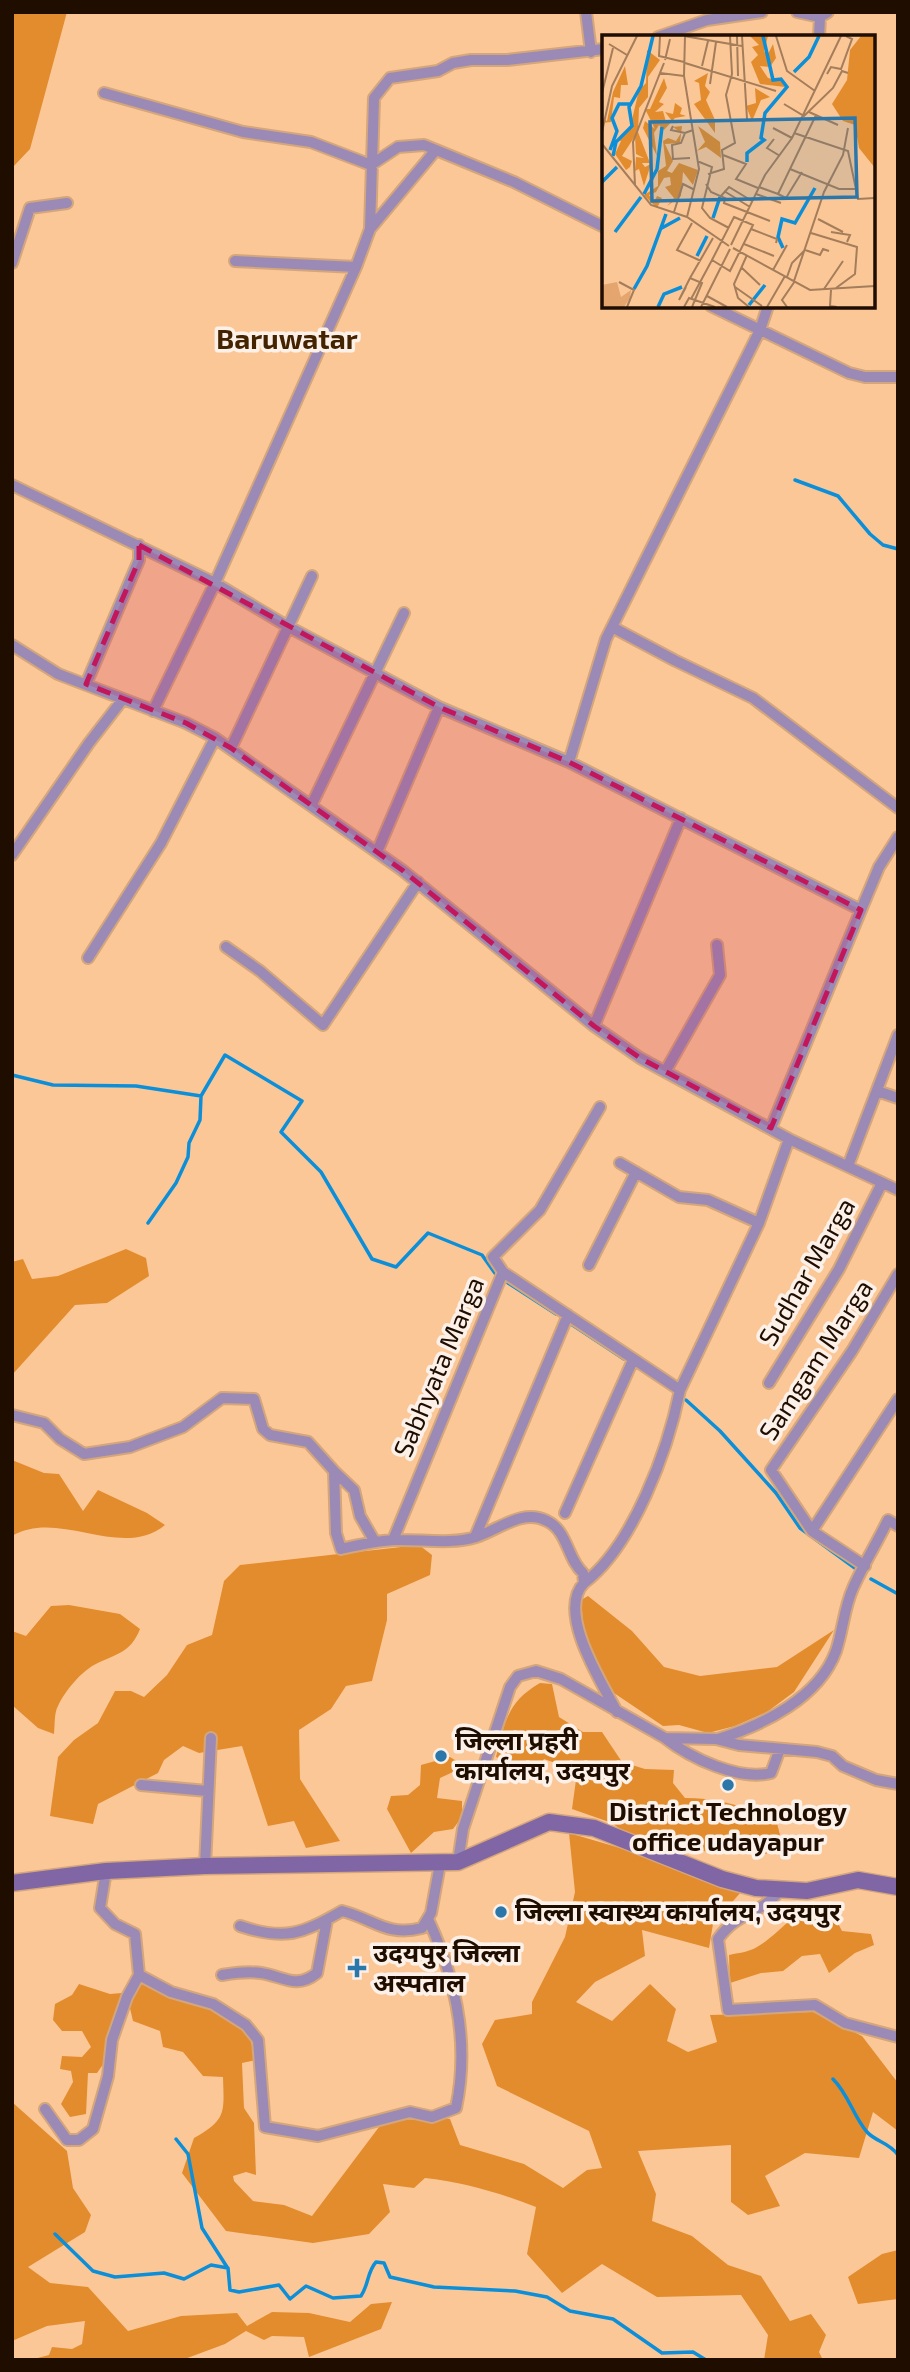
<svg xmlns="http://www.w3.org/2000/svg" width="910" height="2372" font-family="'Exo 2','Noto Sans Devanagari',sans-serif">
	<rect width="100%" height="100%" fill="#fcc797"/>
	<path fill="#e38c2d" d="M12 12H67L30 149 12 168Z
		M126 1249 146 1258 149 1276 107 1303 75 1305 12 1375V1262L23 1259 32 1279 58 1276Z
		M12 1460 44 1473 59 1474 83 1511 98 1490 147 1513 165 1525C121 1561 59 1508 12 1536Z
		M419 1545 432 1555 430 1575 387 1594V1620L372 1681 346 1686 331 1709 299 1730 300 1779 340 1841 306 1848 294 1821 268 1826 242 1746 199 1753 183 1746 164 1760 158 1773 98 1804 93 1824 50 1816 58 1757 74 1740 98 1723 115 1691H131L144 1697 167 1675 187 1645 212 1635 224 1581 240 1565Z
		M588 1596 632 1631 664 1667 700 1676 777 1667 834 1630 794 1692 767 1712 735 1726 708 1733 679 1725 663 1726 611 1691 591 1656 584 1634 581 1600Z
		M69 1605 120 1614 140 1629C130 1654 115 1654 94 1665 80 1673 65 1691 58 1706 54 1713 55 1725 54 1734L38 1728 12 1705V1631L26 1636 51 1606Z
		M540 1683 552 1684 559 1717 583 1732H602L622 1762 645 1769 674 1770 673 1783 685 1798C717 1798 749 1806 777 1823L781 1839 766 1854 699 1851 655 1845 624 1832 612 1823 572 1809 576 1780 561 1765 544 1759 536 1772 496 1757C505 1722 507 1702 540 1683Z
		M450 1757 458 1762 453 1772 440 1778 437 1798 462 1801V1817L453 1829 434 1832 411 1853 387 1809 391 1796 408 1795 420 1785 421 1765Z
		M569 1833 637 1853 741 1892 713 1924 709 1948 642 1930 645 1956 595 1982 576 2002 612 2021 650 1984 676 2009 667 2041 688 2052 717 2042 710 2015 813 2012 862 2036 898 2083V2131L873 2112 859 2158 805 2153 765 2176 780 2206 748 2215 731 2202V2145L638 2151 656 2194 652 2221 692 2236 728 2265 761 2276 790 2321 811 2314 826 2335 819 2352 823 2360H764L768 2335 741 2295 657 2297 602 2264 562 2293 527 2254 536 2207C501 2193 462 2182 425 2178L414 2188 383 2184 390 2212 369 2234 313 2243 226 2231 182 2173 194 2138C227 2120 224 2112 223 2077L203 2076 183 2052 163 2047 160 2031 133 2021 129 2004 140 1984 157 1988 181 2000 208 2006 227 2017 249 2035 256 2060 242 2063 244 2108 254 2123 256 2175 246 2172 233 2176 234 2181 253 2201 284 2205 312 2216 382 2123 413 2112 450 2119 460 2145 524 2164 563 2188 587 2170 602 2168 589 2131 497 2086 482 2044 495 2020 532 2014V2002L565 1937 575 1892Z
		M828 1904 842 1931 871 1934 874 1945 855 1953 829 1973 820 1954 802 1956 783 1971 761 1973 730 1983 729 1955C738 1953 749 1952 757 1947 783 1932 795 1906 828 1904Z
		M79 1984 110 1994 122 1993 104 2063 97 2073H88L86 2114 70 2117 61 2104 73 2082 71 2071 60 2069 62 2056 82 2057 91 2047 82 2031H62L53 2020 55 2004 72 1995Z
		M12 2102 67 2151 73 2188 91 2215 85 2232 28 2267 50 2283 88 2287 128 2331 181 2316 237 2313 247 2326 272 2312 309 2313 350 2322 371 2304 392 2302 381 2329 309 2357 304 2337 272 2336 264 2340 246 2331 225 2344 182 2360H30L49 2355 52 2347 72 2349 82 2344 85 2321 47 2326 12 2341Z
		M898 2250V2299L858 2304 848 2277 882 2254Z"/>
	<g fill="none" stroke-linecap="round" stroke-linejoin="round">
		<path stroke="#0c8fd8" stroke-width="3.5" d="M795 480 838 496 870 534 883 545 898 549
			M12 1075 53 1085 136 1086 201 1096 225 1055 302 1101 281 1132 321 1172 372 1259 396 1267 428 1233 482 1255 497 1276
			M148 1223 176 1183 188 1157 189 1143 200 1120 201 1096
			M508 1283 556 1314
			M571 1324 624 1359
			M686 1400 720 1431 776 1493 800 1528 859 1571
			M871 1579 898 1594
			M833 2079C849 2095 853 2116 867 2132 876 2142 889 2142 898 2155
			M176 2139 188 2154 202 2228 227 2267
			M55 2234 93 2271 115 2277 164 2273 184 2279 211 2265 228 2268 230 2290 239 2292 279 2285 290 2299 306 2286 333 2298 361 2296C369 2284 367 2272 376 2262L384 2263 390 2277 434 2287 515 2291 547 2297 570 2311 613 2319 662 2353 693 2352 706 2360"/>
		<g stroke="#d4a67c" stroke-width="14">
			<path id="minor" d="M586 12 591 52
				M797 12 820 17 828 12
				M658 37 707 20 762 12
				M819 37 820 17
				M104 93 243 132 311 142 371 165 398 147 424 145 514 182 604 227
				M370 229 435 151
				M235 261 356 267
				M12 263 30 208 67 203
				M711 306 849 373 865 377H898
				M12 485 215 583 287 626 439 707 569 762 861 910 771 1128
				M612 627 674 660 753 698 898 808
				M12 645 58 674 186 723 215 738 402 870 594 1026 640 1058 789 1139 898 1190
				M86 684 139 560V545
				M153 711 215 583 356 267 370 229 374 98 390 78 438 71 453 63 471 60H507L604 49
				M231 748 312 576
				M569 762 606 639 760 330 768 306
				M312 804 404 613
				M377 852 439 707
				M12 855 89 743 123 699
				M861 910 879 867 898 837
				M226 947 260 971 323 1025 418 882
				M88 958 161 843 215 738
				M594 1026 681 818
				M665 1072 720 975 717 945
				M877 1091 898 1098
				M620 1163 679 1197 708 1200 759 1223
				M848 1166 898 1035
				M589 1265 636 1172
				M503 1272 493 1257 540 1210 600 1107
				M769 1383 839 1269 882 1183
				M12 1415 44 1423 60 1439 84 1454 130 1447 183 1427 222 1398 254 1399 263 1429 270 1435 308 1442 334 1471 336 1533 341 1549C358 1545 377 1541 394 1540 421 1539 450 1545 476 1537 498 1530 523 1508 547 1521 568 1531 567 1559 583 1573L584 1583C556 1612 602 1683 617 1712
				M334 1471 354 1490 360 1516 375 1542
				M565 1513 633 1360
				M812 1531 898 1399
				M475 1537 568 1315
				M393 1540 503 1272 680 1390 759 1223 789 1139
				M865 1566 812 1531 771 1470 852 1351 898 1274
				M584 1583C633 1546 668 1450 680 1390
				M665 1738C690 1758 739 1781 771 1773L780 1749
				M718 1739C763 1725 819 1698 836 1651 843 1630 844 1608 853 1588 863 1565 877 1543 888 1520L898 1526
				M141 1785 207 1791
				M458 1862 463 1829 510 1687 518 1676 536 1671 561 1679 665 1738 716 1739 739 1745 817 1752 832 1756 843 1766 876 1780 898 1784
				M205 1866 211 1738
				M780 1891C758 1916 738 1911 718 1939L728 2010 815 2005 845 2023 898 2037
				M240 1926C285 1941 302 1934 342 1911 374 1919 386 1937 422 1928L431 1913 440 1864
				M139 1975 171 1992 213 2004 246 2025 258 2040 265 2127 318 2136 410 2112 432 2117 456 2108C470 2042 456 1979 428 1919
				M222 1975C235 1973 247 1971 261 1973 283 1976 296 1990 317 1973L327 1920
				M45 2109 67 2140H79L93 2129 108 2076 112 2040 127 1997 139 1975 135 1934 115 1924 100 1908 106 1871"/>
		</g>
		<g stroke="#d4a67c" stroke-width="19">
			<path id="secondary" d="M12 1883 106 1871 205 1866 458 1862 549 1822 594 1828 722 1879 756 1888 807 1891 858 1880 898 1887"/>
		</g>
		<use href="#minor" stroke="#9c8ab6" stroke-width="10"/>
		<use href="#secondary" stroke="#8166a6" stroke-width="16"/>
	</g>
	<path fill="#c2185b" fill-opacity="0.2" stroke="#c2185b" stroke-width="5" stroke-dasharray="14 9" stroke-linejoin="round" d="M139 545 439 707 569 762 861 910 771 1128 640 1058 594 1026 402 870 231 748 186 723 86 684 139 560Z"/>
	<g fill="#2c77aa" stroke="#fcf1e8" stroke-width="2.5">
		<circle cx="441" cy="1756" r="7"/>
		<circle cx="728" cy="1785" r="7"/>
		<circle cx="501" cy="1912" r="7"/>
		<path d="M353.5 1957.5h7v7h7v7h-7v7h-7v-7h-7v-7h7z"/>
	</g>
	<g text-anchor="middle" stroke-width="7" stroke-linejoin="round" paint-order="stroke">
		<g font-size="26" fill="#1f0d00" stroke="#fcf1e8">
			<text transform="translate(807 1272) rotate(-60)" y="9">Sudhar Marga</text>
			<text transform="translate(816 1360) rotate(-57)" y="9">Samgam Marga</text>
			<text transform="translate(439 1367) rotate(-67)" y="9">Sabhyata Marga</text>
		</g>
		<g font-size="26" font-weight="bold" fill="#1f0d00" stroke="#fcf1e8" text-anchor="start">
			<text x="455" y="1750">जिल्ला प्रहरी<tspan x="455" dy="30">कार्यालय, उदयपुर</tspan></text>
			<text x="728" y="1821" text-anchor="middle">District Technology<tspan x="728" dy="30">office udayapur</tspan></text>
			<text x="515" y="1921">जिल्ला स्वास्थ्य कार्यालय, उदयपुर</text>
			<text x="373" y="1962">उदयपुर जिल्ला<tspan x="373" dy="30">अस्पताल</tspan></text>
		</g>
		<g font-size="28" font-weight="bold" fill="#442300" stroke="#fcf1e8">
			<text x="287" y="349">Baruwatar</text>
		</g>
	</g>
	<g transform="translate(602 35)">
		<rect width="273" height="273" fill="#fcc797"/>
		<path d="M15 247 19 262 29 255 28 263 22 272H0V250Z" fill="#e4a66e"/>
		<path d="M148 1H166L162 16 165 21 171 9 174 23 168 32 158 31 166 43 179 46 183 52 158 49 149 27 156 20 150 12 157 10ZM259 1H273V133L257 113 253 90 241 86 230 69 245 45 248 15ZM45 15 58 25 46 42V62L37 73 36 97 48 128H40L43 132 49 129 42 151 37 134 33 136 34 122 42 123 34 119 33 101 20 121 30 126 28 132 24 135 13 119 19 106 16 105 28 93 37 55 44 48ZM23 31 26 50H19L18 63 12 62 9 87 0 88V83L5 86 11 57ZM106 38 103 51 108 57 104 65 113 85V98L92 69 99 65 97 48 92 46ZM62 43 65 53 57 67 62 69 53 77 61 76 64 87 70 86 63 77 71 79 73 68 80 73 78 79 84 81 73 83 62 95 57 90 52 98 55 121 41 93 43 86 53 94 43 74H48ZM153 53 168 62 159 65 150 86 144 71 154 68ZM80 91 78 108 63 109 71 126 65 136 70 138 77 128 96 135 91 150 81 137 79 161 65 171 72 163 63 152 69 150 68 142 62 143 54 157 47 160 52 167 55 161 60 163 55 173 42 160 56 151V136L64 131 61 106 66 103 74 106 79 98 71 92ZM96 91 118 107 119 123 104 112 95 116 103 107Z" fill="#e38c2d"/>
		<path fill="none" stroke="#0c8fd8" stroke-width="3.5" d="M192 37 207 22 217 1M8 115 15 96 10 83 17 69H30M11 121 14 107 30 91 27 72 39 51 51 1M145 127V118L162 105 159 103 163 78 185 52 179 44 171 45 161 1M0 147 15 132M42 159 55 134 60 92M111 183 118 162M58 194 78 183M13 197 39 162M181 213 176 202 180 184 193 188 213 153M95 221 105 201M32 254 45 231 64 179M147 270 163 250M56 272 62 259 80 252"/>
		<path fill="none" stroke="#a47d5b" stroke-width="2" d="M58 1 57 21 82 27M82 1 140 11M83 1 82 41 97 134 85 182M135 1 136 41M140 1 145 84M174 1 185 36 213 56M7 9 25 20M63 25 68 4M62 28 58 38 82 41M83 28 174 56M100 31 106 6M225 39 229 32 239 34 250 4 244 1M108 49 114 7M0 58 11 13M182 69 202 81 231 53 240 36 246 38M207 77 236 90M71 91 69 95 83 98 91 95M171 93 190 103M0 97 10 51 35 1M83 98 79 108 70 110 71 124 88 123M192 98 246 116 256 164 273 163M172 104 165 113 178 121M0 109 49 170 85 182 127 211M121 120 144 129 134 144 156 153M95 126 110 132 100 173 108 183 127 193M188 134 237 154H253M106 139 122 134 120 115 133 108 124 60 130 39 128 1M104 149 109 157 123 163 122 168 168 186M33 150 31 107 58 38M157 152 176 159 214 80M122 156 148 172M154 159 179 168M176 159 184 163 200 137M119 161 127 152 150 166M72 177 81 149 91 154M132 182 151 190 128 236 110 225ZM216 184 241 197M90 188 75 215 99 226M149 194 175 204 174 208M229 197 248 200 245 207M209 198 255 212 253 239 234 253M142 209 172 221M129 210 163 140 190 103 239 1M131 213 208 255 273 251M145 220 132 249 136 263 147 272M140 233 158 250M171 235 185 210M185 242 190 228 203 215 218 220 221 214 227 216M88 243 111 203M192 246 222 157 241 120 246 93M17 247 32 255 25 272M84 252 77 265 88 243 100 248 90 272M133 252 160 271M222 254 241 226M229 255 228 271 235 272M105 261 125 272M89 264 110 225M82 272 87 263 113 272M99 272 128 214M165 272 183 241M185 272 180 265 193 246"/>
		<path fill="#2c77aa" fill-opacity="0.15" stroke="#2c77aa" stroke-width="3.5" d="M253 83 255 162 50 166 48 87Z"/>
		<rect width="273" height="273" fill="none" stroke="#1f0d00" stroke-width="3.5"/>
	</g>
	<rect width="910" height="2372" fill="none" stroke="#1f0d00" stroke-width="28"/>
</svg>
